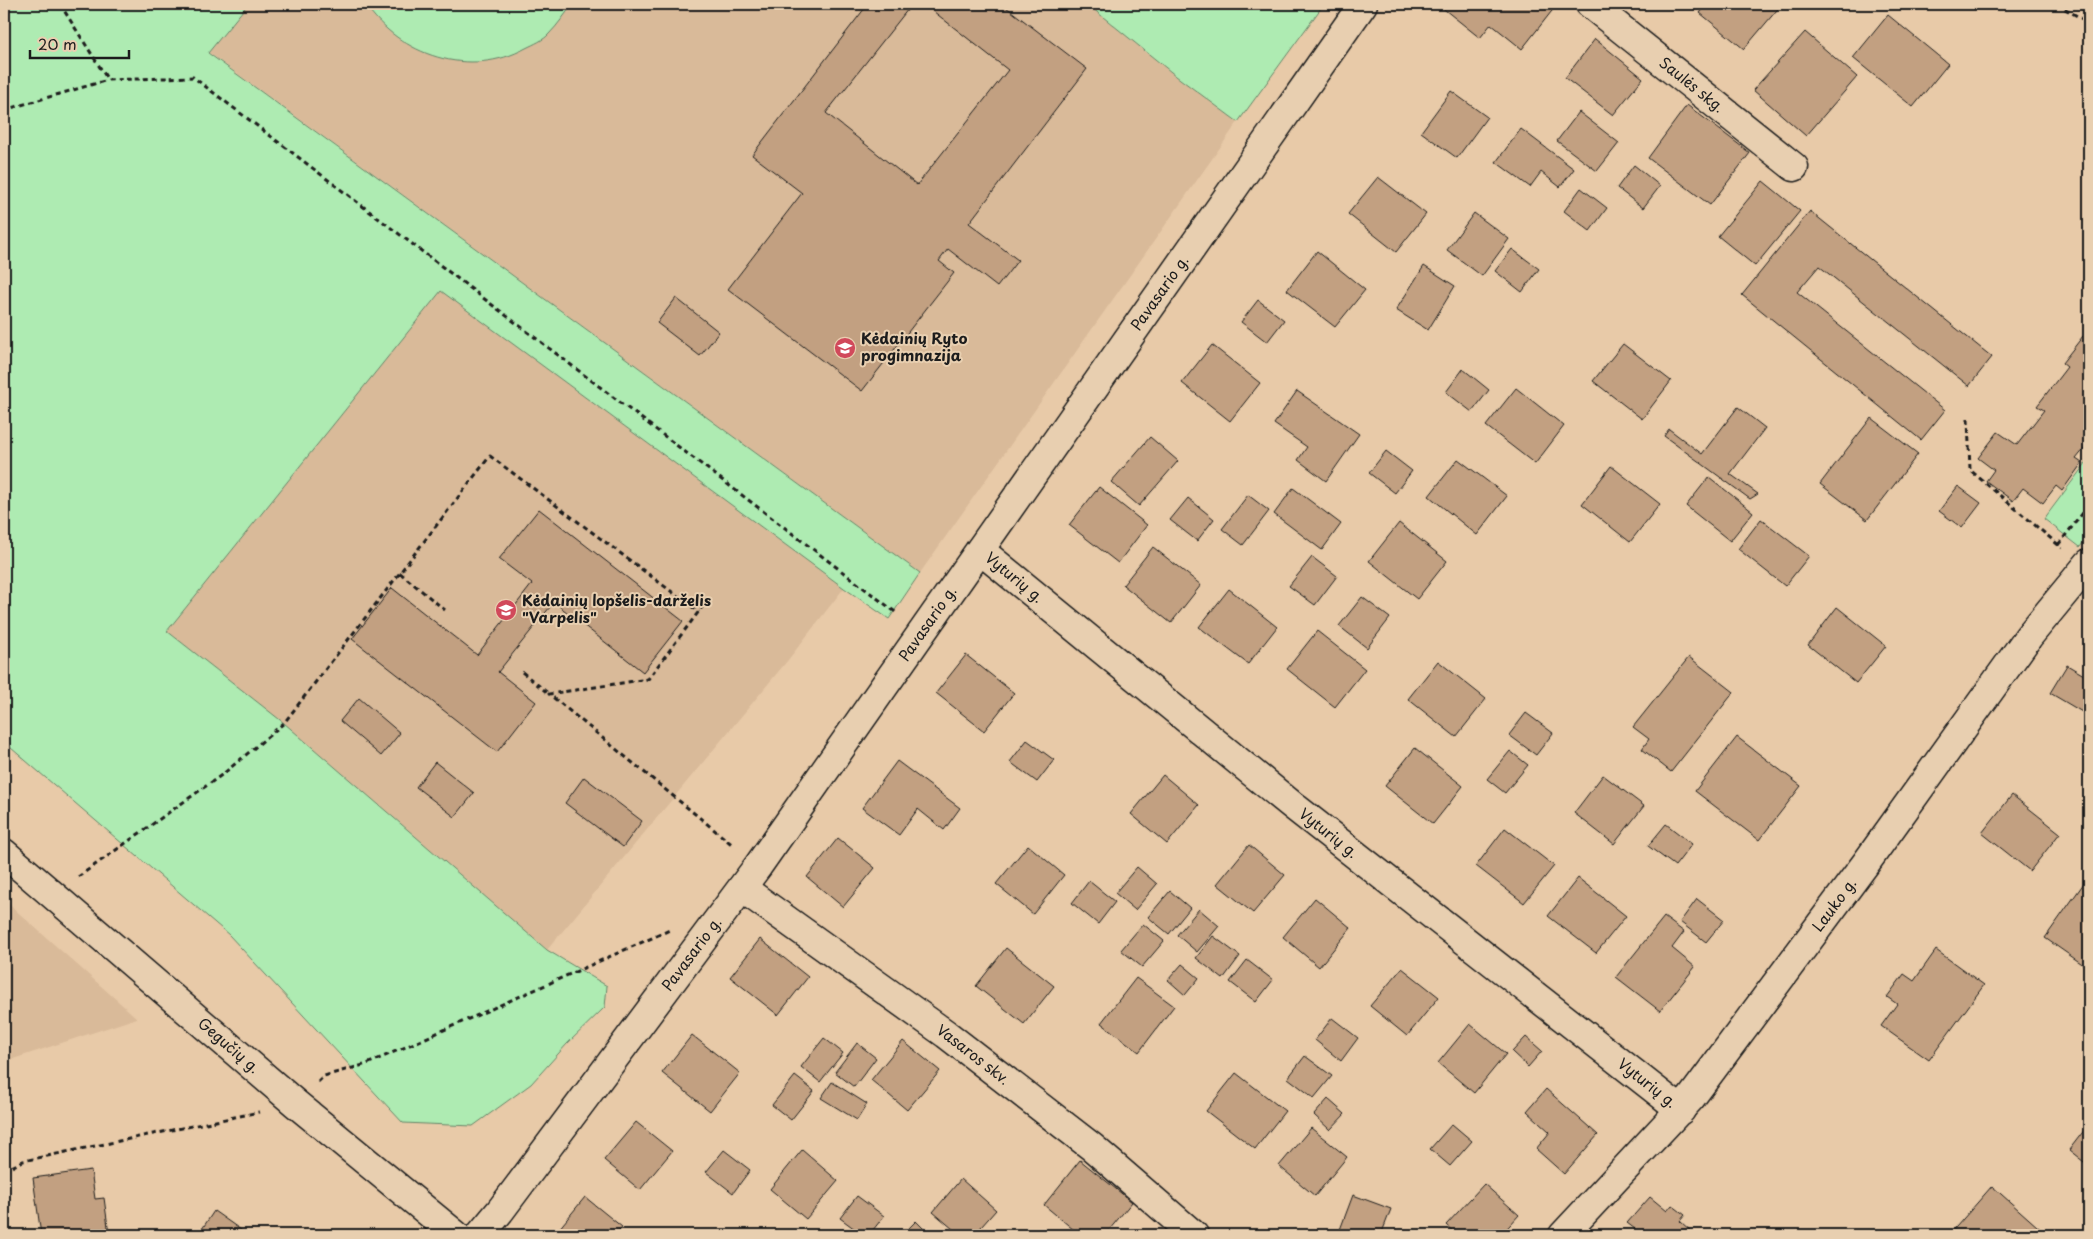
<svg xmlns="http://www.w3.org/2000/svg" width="2093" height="1239" font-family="'Playpen Sans',sans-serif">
	<rect width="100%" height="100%" fill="#e8caa8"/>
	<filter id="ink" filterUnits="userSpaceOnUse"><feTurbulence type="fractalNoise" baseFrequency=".02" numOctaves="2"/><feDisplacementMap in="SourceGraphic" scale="10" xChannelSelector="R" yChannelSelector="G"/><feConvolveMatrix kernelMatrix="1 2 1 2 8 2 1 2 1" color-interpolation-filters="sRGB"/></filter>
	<g filter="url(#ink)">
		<path fill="#d9ba99" d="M248 4H1087L1176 76 1238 122 920 573 208 52Z
			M441 290 844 588 788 660 547 950 284 723 167 631Z
			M4 900 137 1018 4 1062Z"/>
		<path fill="#aeebb2" stroke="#658467" d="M4 4H248L208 53 920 573 889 619 844 588 441 291 167 631 284 723 547 950 607 986 605 1007 567 1044 531 1084 473 1126 403 1123 229 935 4 742Z
			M365 4H573C565 14 558 25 549 34 544 40 534 44 526 48 470 79 400 56 365 4Z
			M1087 4H1324L1238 122 1176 76Z
			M2089 459V535L2080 547 2044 519Z"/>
		<path fill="#c2a081" stroke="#1c1c1c" d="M868 4H912L826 113 917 185 1008 70 924 4H1002L1087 69 969 223 1018 260 997 287 948 249 939 261 954 273 862 391 728 289 802 193 752 155Z
			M1442 4H1551L1555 7 1522 49 1491 24 1480 38 1440 6Z
			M1707 4H1782L1744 49 1700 13Z
			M1888 15 1948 64 1913 107 1853 58Z
			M1805 32 1857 77 1806 136 1753 90Z
			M1595 39 1643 78 1613 115 1565 78Z
			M1451 91 1487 117 1457 158 1421 132Z
			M1687 105 1750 153 1710 205 1648 158Z
			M1579 112 1619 143 1597 171 1557 141Z
			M1521 129 1574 169 1560 187 1541 172 1530 187 1496 162Z
			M1634 165 1660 186 1643 208 1617 188Z
			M1378 177 1426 214 1396 252 1348 214Z
			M1763 181 1800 211 1755 266 1718 236Z
			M1581 188 1607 208 1590 231 1564 211Z
			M1810 211 1992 357 1969 386 1819 266 1797 292 1945 410 1921 440 1742 295Z
			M1474 213 1509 239 1482 276 1447 250Z
			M1512 249 1539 269 1522 292 1495 271Z
			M1317 251 1365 290 1335 327 1287 290Z
			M1424 266 1455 286 1428 330 1396 310Z
			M676 298 719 332 700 356 657 323Z
			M1258 300 1284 320 1267 342 1241 322Z
			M2083 336 2088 339 2089 337V433L2084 440 2089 443 2076 459 2082 463 2062 491 2056 486 2043 503 2023 488 2013 501 1986 481 1994 470 1978 458 1998 432 2017 445 2044 410 2037 406 2067 367 2062 363Z
			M1623 344 1671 381 1642 419 1593 381Z
			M1212 345 1260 383 1230 421 1182 383Z
			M1463 369 1489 390 1472 412 1446 392Z
			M1516 388 1564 426 1535 464 1486 426Z
			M1297 391 1359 434 1326 481 1298 460 1307 447 1274 424Z
			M1738 407 1765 428 1730 474 1758 494 1750 499 1664 436 1669 429 1702 454Z
			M1871 418 1918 454 1867 520 1820 484Z
			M1150 437 1178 461 1139 506 1111 482Z
			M1386 451 1412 471 1395 493 1369 473Z
			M1458 459 1507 496 1477 535 1429 496Z
			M1611 466 1660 504 1630 542 1582 504Z
			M1709 477 1753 512 1730 541 1686 506Z
			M1958 486 1981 503 1962 528 1939 511Z
			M1099 487 1147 525 1118 563 1069 525Z
			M1293 488 1341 524 1322 550 1274 514Z
			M1248 495 1269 511 1243 545 1222 529Z
			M1188 498 1214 519 1197 541 1170 520Z
			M539 509 683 621 643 672 554 602 498 672 536 702 497 752 352 639 392 588 477 655 532 584 499 559Z
			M1761 519 1809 556 1785 586 1738 549Z
			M1399 523 1447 561 1417 599 1369 561Z
			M1153 547 1201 585 1171 623 1123 585Z
			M1312 557 1337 576 1315 605 1289 586Z
			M1229 589 1277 627 1248 664 1199 627Z
			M1362 597 1390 618 1367 648 1339 626Z
			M1837 607 1886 646 1856 683 1808 645Z
			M1317 631 1365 669 1335 707 1287 669Z
			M966 655 1014 693 984 731 936 693Z
			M1689 657 1734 692 1671 772 1642 749 1649 739 1633 727Z
			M1438 661 1486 699 1456 737 1408 699Z
			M2067 665 2089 678V716L2050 693Z
			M359 698 400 733 381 756 340 721Z
			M1526 713 1553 733 1536 755 1509 735Z
			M1737 737 1801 786 1759 840 1695 791Z
			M1027 740 1054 760 1037 782 1010 762Z
			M1415 748 1463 786 1433 824 1385 786Z
			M1510 751 1528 765 1505 793 1487 779Z
			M897 761 960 808 944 830 918 809 899 835 862 808Z
			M435 762 474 793 455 817 416 787Z
			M1163 775 1199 805 1167 844 1131 814Z
			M1603 775 1644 806 1614 844 1574 813Z
			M584 777 642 821 623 847 565 803Z
			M2012 795 2060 833 2030 871 1982 833Z
			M1666 824 1692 844 1675 866 1648 846Z
			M1505 828 1554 866 1524 903 1476 866Z
			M838 838 875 868 843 907 807 877Z
			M1028 845 1064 875 1033 914 996 884Z
			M1249 845 1285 875 1253 913 1217 884Z
			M1137 867 1157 884 1135 910 1115 893Z
			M2089 876V966L2088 968 2045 938Z
			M1578 878 1626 916 1596 953 1548 916Z
			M1089 881 1115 902 1098 924 1072 903Z
			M1170 891 1190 908 1169 934 1148 917Z
			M1315 898 1351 928 1319 967 1283 937Z
			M1697 899 1724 920 1706 942 1680 922Z
			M1199 909 1219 926 1197 952 1177 935Z
			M1664 917 1684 932 1672 948 1695 967 1660 1011 1616 977Z
			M1143 924 1164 941 1142 967 1121 950Z
			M1213 936 1240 956 1223 979 1196 958Z
			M760 939 808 977 778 1015 730 977Z
			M1006 948 1054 986 1024 1024 976 986Z
			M1936 950 1984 985 1929 1060 1881 1026 1897 1004 1887 997 1904 974 1914 981Z
			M1247 960 1273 980 1256 1002 1230 982Z
			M1182 964 1199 978 1185 995 1168 980Z
			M1402 968 1439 997 1407 1036 1370 1006Z
			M1136 978 1174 1006 1139 1052 1101 1023Z
			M1332 1018 1358 1038 1341 1061 1315 1040Z
			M1470 1024 1506 1054 1474 1093 1438 1063Z
			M692 1035 740 1073 710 1111 662 1073Z
			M1526 1037 1542 1051 1528 1067 1512 1052Z
			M824 1038 843 1053 820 1082 801 1067Z
			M903 1041 940 1071 907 1110 871 1080Z
			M857 1043 876 1058 854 1087 835 1072Z
			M1305 1056 1332 1076 1314 1098 1288 1078Z
			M1236 1073 1285 1111 1255 1149 1206 1111Z
			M795 1076 814 1091 791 1120 772 1105Z
			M832 1082 867 1104 857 1120 821 1098Z
			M1546 1089 1598 1135 1564 1174 1536 1149 1550 1132 1527 1111Z
			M1328 1099 1345 1114 1330 1130 1314 1115Z
			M636 1122 672 1151 640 1190 604 1160Z
			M1452 1124 1472 1141 1450 1166 1430 1149Z
			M2089 1124V1166L2069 1150Z
			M1311 1128 1347 1157 1315 1196 1279 1166Z
			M724 1150 750 1170 733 1193 706 1172Z
			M802 1150 838 1181 806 1219 770 1189Z
			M1080 1160 1132 1202 1105 1235H1080L1044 1205Z
			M91 1170 95 1199 104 1198 109 1234 100 1235H41L33 1178Z
			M961 1179 996 1210 974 1235H960L933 1212Z
			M1484 1184 1519 1215 1501 1235H1457L1446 1225Z
			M1992 1186 2047 1235H1949Z
			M1353 1195 1391 1209 1381 1235H1338Z
			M857 1196 884 1216 869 1235H863L840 1218Z
			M585 1197 622 1227 615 1235H554Z
			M1650 1197 1667 1211 1672 1205 1685 1215 1680 1221 1693 1233 1691 1235H1643L1627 1223Z
			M214 1211 248 1235H198Z
			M916 1221 930 1235H902Z"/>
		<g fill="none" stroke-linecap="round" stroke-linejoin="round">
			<g stroke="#1c1c1c" stroke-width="31">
				<g id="minor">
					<path id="s1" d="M1590 4 1794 167"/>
					<path id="s2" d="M980 550 1292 805 1681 1110"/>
					<path id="s3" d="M4 853 295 1103 456 1235"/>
					<path id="s4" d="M742 888 946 1034 1092 1147 1194 1235"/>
					<path id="s5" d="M480 1235 500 1211 758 866 1363 4"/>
					<path id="s6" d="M1563 1235 1691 1098 1866 863 2029 636 2089 563"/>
				</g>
			</g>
			<path stroke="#1c1c1c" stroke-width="3" stroke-dasharray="5 4" stroke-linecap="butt" d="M60 4 108 80
				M2057 4 2089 23
				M4 110 108 80 193 77 898 614
				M1968 419 1970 470 2062 548
				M2058 545 2089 505
				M400 573 445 610
				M709 598 648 679 549 694 734 846
				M522 672 549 694
				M78 877 223 774 284 723 490 456 699 612
				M318 1082 324 1076 367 1064 672 929
				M4 1171 23 1161 259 1112"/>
			<use href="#minor" stroke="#e8cfb0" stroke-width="28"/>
		</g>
	</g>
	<defs>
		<g id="school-disc" transform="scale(1.125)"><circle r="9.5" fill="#d1495b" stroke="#e8cfb0"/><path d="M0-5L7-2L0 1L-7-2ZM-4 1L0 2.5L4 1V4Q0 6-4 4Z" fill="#fff"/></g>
	</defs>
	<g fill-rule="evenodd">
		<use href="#school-disc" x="845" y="348"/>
		<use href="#school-disc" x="506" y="610"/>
	</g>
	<g text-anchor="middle" stroke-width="4" stroke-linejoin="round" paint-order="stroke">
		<g font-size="15" fill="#1c1c1c" stroke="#e8cfb0">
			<text dy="5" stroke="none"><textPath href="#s1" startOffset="130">Saulės skg.</textPath></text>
			<text dy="5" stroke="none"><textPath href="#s5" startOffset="1162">Pavasario g.</textPath></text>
			<text dy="5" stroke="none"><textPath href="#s2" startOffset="44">Vyturių g.</textPath></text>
			<text dy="5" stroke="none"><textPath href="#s5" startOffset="758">Pavasario g.</textPath></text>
			<text dy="5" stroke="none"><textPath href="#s2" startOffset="449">Vyturių g.</textPath></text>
			<text dy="5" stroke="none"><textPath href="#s6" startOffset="428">Lauko g.</textPath></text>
			<text dy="5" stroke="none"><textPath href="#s5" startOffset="352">Pavasario g.</textPath></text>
			<text dy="5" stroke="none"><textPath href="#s3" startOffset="296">Gegučių g.</textPath></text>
			<text dy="5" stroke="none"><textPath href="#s4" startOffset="285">Vasaros skv.</textPath></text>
			<text dy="5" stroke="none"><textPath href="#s2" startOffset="854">Vyturių g.</textPath></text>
		</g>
		<g font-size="15" font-weight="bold" fill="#1c1c1c" stroke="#e8cfb0" text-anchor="start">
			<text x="861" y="344">Kėdainių Ryto<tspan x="861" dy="17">progimnazija</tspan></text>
			<text x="522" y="606">Kėdainių lopšelis-darželis<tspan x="522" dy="17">"Varpelis"</tspan></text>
		</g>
	</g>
	<rect width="2093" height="1239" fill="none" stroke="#e8cfb0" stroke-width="20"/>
	<rect x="10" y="10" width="2073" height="1219" fill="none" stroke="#1c1c1c" stroke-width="2" filter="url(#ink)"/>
	<path d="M30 50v8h99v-8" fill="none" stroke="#1c1c1c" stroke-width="2.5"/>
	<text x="38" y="50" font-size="15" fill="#1c1c1c" stroke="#e8cfb0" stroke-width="4" paint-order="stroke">20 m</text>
</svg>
